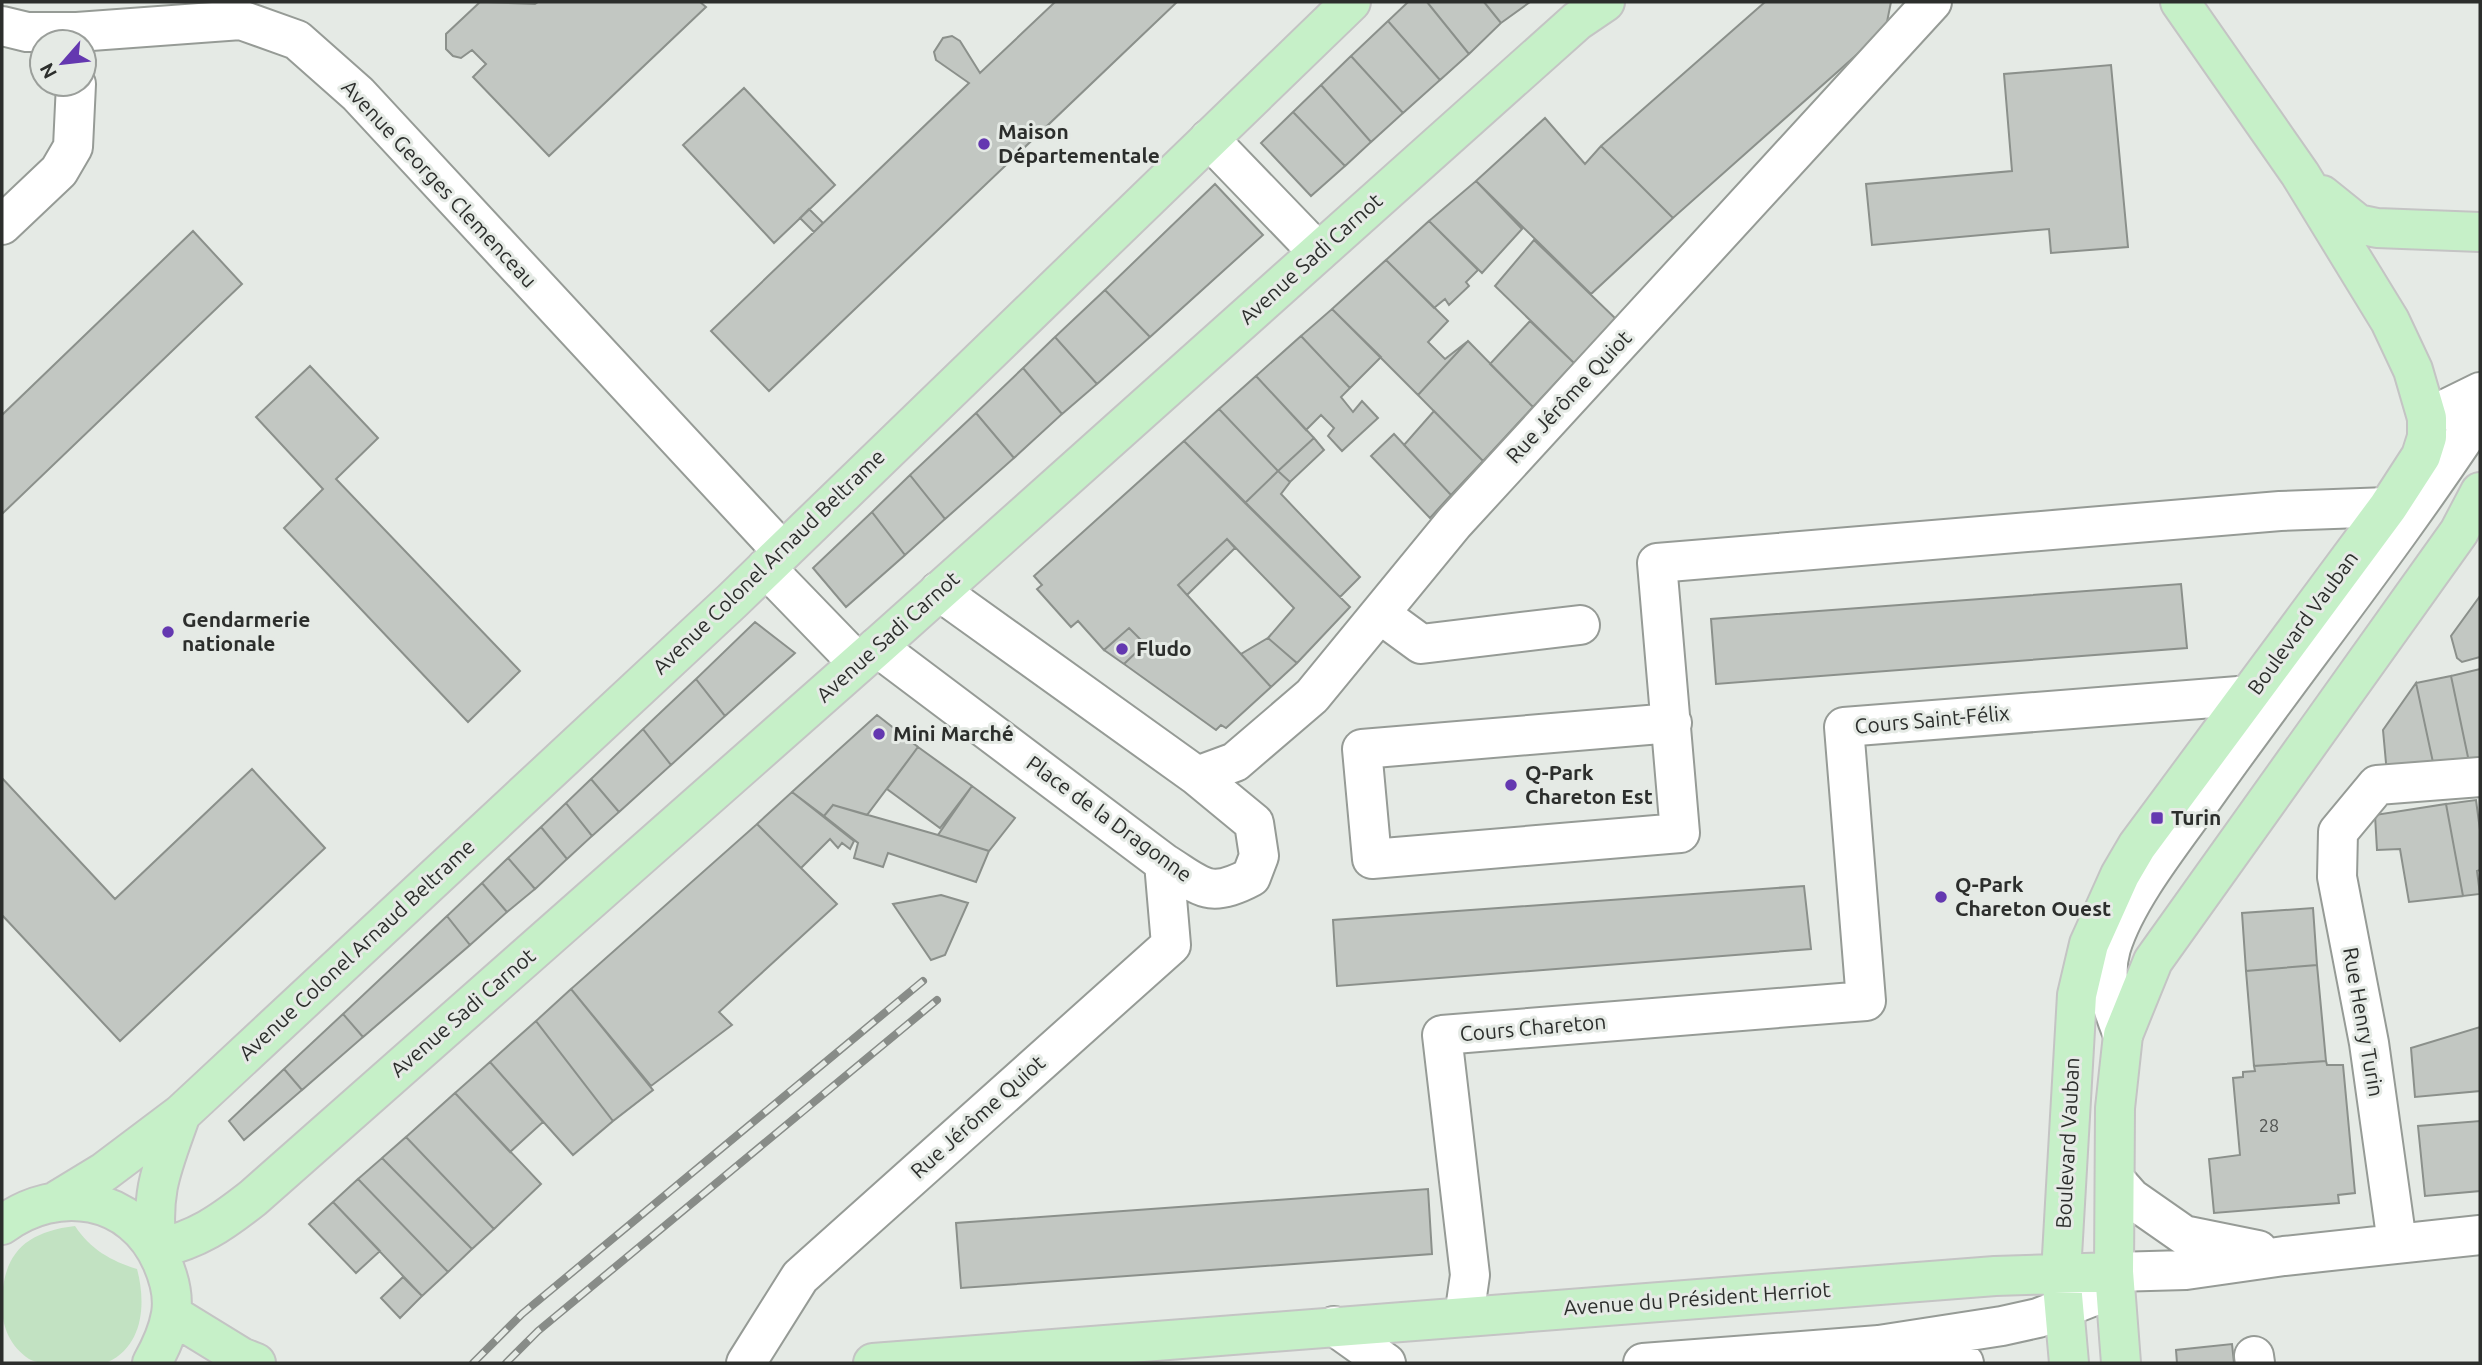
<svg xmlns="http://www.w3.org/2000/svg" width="2482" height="1365" font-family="Ubuntu,sans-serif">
	<rect width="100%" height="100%" fill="#e5eae5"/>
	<path fill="#c2e2c2" d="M75 1226C90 1249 111 1261 137 1269 146 1302 144 1345 108 1362 98 1365 81 1363 71 1363 58 1363 40 1365 29 1359 10 1346 2 1327 2 1305 2 1254 25 1232 75 1226Z"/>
	<path fill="#c2c7c2" stroke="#8b908b" stroke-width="2" d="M480 2 535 4 538 2H700L706 7 549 156 473 77 486 64 472 50 461 58 453 56 446 49V34Z
		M1055 2H1177L769 391 711 331 969 83 936 60 934 52 943 38 952 36 960 41 980 73Z
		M1408 2H1427L1469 54 1440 80 1388 21Z
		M1427 2H1484L1501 23 1469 54Z
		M1484 2H1530L1501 23Z
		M1765 2H1891L1887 22 1880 34 1673 218 1601 146Z
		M1388 21 1440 80 1403 113 1351 56Z
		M1351 56 1403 113 1371 142 1321 85Z
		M2111 65 2128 247 2051 253 2049 229 1872 245 1866 184 2012 171 2004 74Z
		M1321 85 1371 142 1345 166 1293 112Z
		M744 88 835 185 774 243 683 145Z
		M1293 112 1345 166 1311 196 1261 143Z
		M1545 118 1585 164 1601 146 1673 218 1591 294 1476 181Z
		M1476 181 1522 229 1482 273 1429 221Z
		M1215 184 1263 235 1150 337 1105 290Z
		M809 209 823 223 814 232 800 218Z
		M1429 221 1478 270 1466 282 1469 286 1449 305 1445 299 1434 308 1386 260Z
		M193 231 242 284 2 514V415Z
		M1534 240 1616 319 1574 363 1495 286Z
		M1386 260 1448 321 1428 342 1445 359 1468 341 1418 395 1332 309Z
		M1105 290 1150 337 1097 384 1055 337Z
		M1332 309 1381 357 1350 388 1301 336Z
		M1530 321 1574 363 1533 407 1490 364Z
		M1301 336 1350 388 1341 397 1353 412 1362 401 1378 418 1342 451 1328 436 1334 428 1321 415 1306 430 1256 376Z
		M1055 337 1097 384 1062 414 1023 368Z
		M1468 341 1533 407 1483 461 1418 395Z
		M310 366 378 438 336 479 520 671 468 722 284 528 323 489 256 417Z
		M1023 368 1062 414 1014 458 976 413Z
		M1256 376 1314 438 1278 471 1219 409Z
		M1219 409 1278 471 1245 503 1184 441Z
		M1434 411 1483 461 1451 495 1404 445Z
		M976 413 1014 458 945 519 910 475Z
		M1394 434 1451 495 1430 518 1371 456Z
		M1314 438 1324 450 1290 482 1278 471Z
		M1184 441 1350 607 1297 663 1268 638 1294 608 1227 539 1178 585 1271 687 1226 728 1221 725 1216 730 1124 664 1145 644 1129 628 1104 650 1078 621 1071 627 1037 589 1042 585 1034 576Z
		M1278 471 1290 482 1281 494 1360 577 1340 597 1245 503Z
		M910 475 945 519 905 555 872 512Z
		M872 512 905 555 846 607 813 568Z
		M1227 539 1235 548 1187 595 1178 585Z
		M2181 584 2187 648 1716 684 1711 619Z
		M2480 596V657L2462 662 2457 658 2451 636Z
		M755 622 795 653 725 716 696 679Z
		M1129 628 1145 644 1124 664 1104 650Z
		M1268 638 1297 663 1271 687 1241 654Z
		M2480 669V774L2469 762 2451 676Z
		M2451 676 2469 762 2434 767 2416 683Z
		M696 679 725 716 671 765 643 729Z
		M2416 683 2434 767 2387 774 2383 730Z
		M877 715 918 747 867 815 833 805 824 816 792 792Z
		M643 729 671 765 619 812 591 779Z
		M918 747 972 786 940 828 887 789Z
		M252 769 325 848 120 1041 2 915V778L115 899Z
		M591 779 619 812 592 836 566 803Z
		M972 786 1015 818 989 851 938 835Z
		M792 792 854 841 850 849 842 843 838 848 830 839 801 868 757 824Z
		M2476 800 2480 830V870L2477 871 2480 894 2463 896 2446 804Z
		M566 803 592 836 567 859 541 827Z
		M2446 804 2463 896 2409 902 2400 849 2377 850 2375 815Z
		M833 805 938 835 989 851 976 882 888 853 883 867 854 858 858 843 824 816Z
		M757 824 837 904 719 1012 732 1025 651 1086 571 989Z
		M541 827 567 859 535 889 508 858Z
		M508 858 535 889 507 912 482 883Z
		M482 883 507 912 470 945 447 916Z
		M1804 886 1811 949 1337 986 1333 920Z
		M941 895 968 903 945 955 931 960 893 904Z
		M2313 908 2317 965 2246 971 2242 913Z
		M447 916 470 945 363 1037 343 1014Z
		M2317 965 2326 1061 2254 1066 2246 971Z
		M571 989 653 1090 613 1121 536 1021Z
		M343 1014 363 1037 302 1090 284 1069Z
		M536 1021 613 1121 573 1155 490 1062Z
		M2480 1027V1091L2415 1097 2411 1048Z
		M2326 1061 2327 1065H2343L2355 1193 2338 1195 2339 1203 2214 1213 2209 1159 2240 1155 2233 1078 2243 1077V1072L2255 1071 2254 1066Z
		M490 1062 543 1122 510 1152 455 1093Z
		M284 1069 302 1090 244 1140 229 1121Z
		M455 1093 541 1184 494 1229 406 1137Z
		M2480 1121V1191L2425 1196 2418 1126Z
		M406 1137 494 1229 472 1249 382 1158Z
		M382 1158 472 1249 448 1272 358 1179Z
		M358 1179 448 1272 422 1296 333 1202Z
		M1428 1189 1432 1254 961 1288 956 1223Z
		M333 1202 380 1251 356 1273 309 1224Z
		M403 1277 422 1296 400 1318 381 1298Z
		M2232 1344 2234 1363H2177L2176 1350Z"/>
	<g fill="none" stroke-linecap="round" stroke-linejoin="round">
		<g stroke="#969b96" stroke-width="42">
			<path id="minor" d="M2 26 27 32H77L241 20 297 40 358 94 782 551
				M1209 139 1318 252
				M2 225 59 171 73 147 76 84
				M2427 418 2480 392
				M766 568 858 663
				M1380 614 1421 644 1580 625
				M877 647 1164 863C1201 886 1208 900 1251 877L1259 856 1254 823 1197 776 939 591
				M1672 723 1362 749 1372 859 1680 833 1657 563 2280 511 2388 507
				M1197 776 1235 762 1312 696 1454 523 1932 2
				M2123 1035C2112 1008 2102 979 2111 948 2127 895 2179 833 2211 787 2300 662 2396 542 2480 414
				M2116 1181 2131 1198 2184 1235 2258 1250
				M2397 1243 2369 1043 2337 877 2338 832 2377 785 2480 777
				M1464 1317 1470 1275 1442 1035 1866 1001 1844 727 2251 695
				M1334 1326 1386 1363
				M1902 1349 1964 1363
				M2254 1356 2255 1363
				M746 1363 800 1277 1171 945 1164 863
				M1643 1363 1879 1345 2002 1326 2038 1318 2094 1296 2114 1272 2186 1270 2284 1256 2480 1235"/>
		</g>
		<g stroke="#c4c4c4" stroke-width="42">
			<path id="major" d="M2322 195 2358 224 2377 228 2480 232
				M58 1200 104 1172 181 1114 732 601 1351 2
				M2 1225C57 1184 133 1195 162 1262 169 1278 174 1296 171 1314 168 1332 161 1347 152 1363
				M157 1249C198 1239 220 1224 253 1198L877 647 1577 21 1605 2
				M157 1249C150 1191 162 1168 181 1114
				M171 1314 241 1357 256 1363
				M873 1363 1995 1276 2114 1272
				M2069 1363 2061 1273 2077 995 2089 944 2120 875 2137 846 2388 507 2421 456 2427 437V418L2413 370 2390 321 2300 174 2180 2
				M2121 1363 2114 1272 2115 1108 2123 1035 2153 961 2459 532 2480 492"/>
		</g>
		<use href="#minor" stroke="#fff" stroke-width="38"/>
		<use href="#major" stroke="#c6f0c8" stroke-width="38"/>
		<g stroke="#888c88" stroke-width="8">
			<path id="rail" d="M473 1363 522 1314 923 981
				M506 1363 538 1331 937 1000"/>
		</g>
		<use href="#rail" stroke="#e5eae5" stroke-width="5" stroke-dasharray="16" stroke-linecap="butt"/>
	</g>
	<g fill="#6438b0" stroke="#e5eae5" stroke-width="2.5">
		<circle cx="984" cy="144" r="7"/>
		<circle cx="168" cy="632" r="7"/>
		<circle cx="1122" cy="649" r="7"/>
		<circle cx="879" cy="734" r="7"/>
		<circle cx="1511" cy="785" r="7"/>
		<rect x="2150" y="811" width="14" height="14" rx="3.5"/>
		<circle cx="1941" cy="897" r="7"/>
	</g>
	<g text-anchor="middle" stroke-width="6" stroke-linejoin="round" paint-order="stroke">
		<g font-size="18" fill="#525452">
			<text x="2269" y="1132">28</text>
		</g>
		<g font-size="21" font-weight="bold" fill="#2c2e2c" stroke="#e5eae5" text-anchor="start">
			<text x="998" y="139">Maison<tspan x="998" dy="24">Départementale</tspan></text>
			<text x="182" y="627">Gendarmerie<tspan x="182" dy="24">nationale</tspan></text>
			<text x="1136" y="656">Fludo</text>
			<text x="893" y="741">Mini Marché</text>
			<text x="1525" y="780">Q-Park<tspan x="1525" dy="24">Chareton Est</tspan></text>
			<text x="2171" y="825">Turin</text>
			<text x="1955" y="892">Q-Park<tspan x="1955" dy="24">Chareton Ouest</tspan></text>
		</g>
		<g font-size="21" fill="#2c2e2c" stroke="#e5eae5">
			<text transform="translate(439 184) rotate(47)" y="7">Avenue Georges Clemenceau</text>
			<text transform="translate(1311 259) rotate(-42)" y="7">Avenue Sadi Carnot</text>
			<text transform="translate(1569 397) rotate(-47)" y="7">Rue Jérôme Quiot</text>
			<text transform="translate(769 562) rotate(-44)" y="7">Avenue Colonel Arnaud Beltrame</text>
			<text transform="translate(2303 623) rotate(-54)" y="7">Boulevard Vauban</text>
			<text transform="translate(888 637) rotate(-42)" y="7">Avenue Sadi Carnot</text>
			<text transform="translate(1932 720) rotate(-5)" y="7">Cours Saint-Félix</text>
			<text transform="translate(1109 819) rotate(36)" y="7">Place de la Dragonne</text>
			<text transform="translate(357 950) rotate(-43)" y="7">Avenue Colonel Arnaud Beltrame</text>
			<text transform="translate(463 1013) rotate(-41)" y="7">Avenue Sadi Carnot</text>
			<text transform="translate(2363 1022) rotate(80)" y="7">Rue Henry Turin</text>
			<text transform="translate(1533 1028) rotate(-5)" y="7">Cours Chareton</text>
			<text transform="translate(978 1117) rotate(-42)" y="7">Rue Jérôme Quiot</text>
			<text transform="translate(2068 1143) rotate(-87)" y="7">Boulevard Vauban</text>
			<text transform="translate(1697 1299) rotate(-4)" y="7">Avenue du Président Herriot</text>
		</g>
	</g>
	<rect width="2482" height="1365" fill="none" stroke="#2c2e2c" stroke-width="7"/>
	<g transform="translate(63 63) rotate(242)"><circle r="33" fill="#e5eae5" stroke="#9b9f9b" stroke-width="2"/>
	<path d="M0-5L12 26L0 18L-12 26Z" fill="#6438b0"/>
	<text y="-10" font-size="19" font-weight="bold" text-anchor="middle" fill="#2c2e2c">N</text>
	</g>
</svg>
